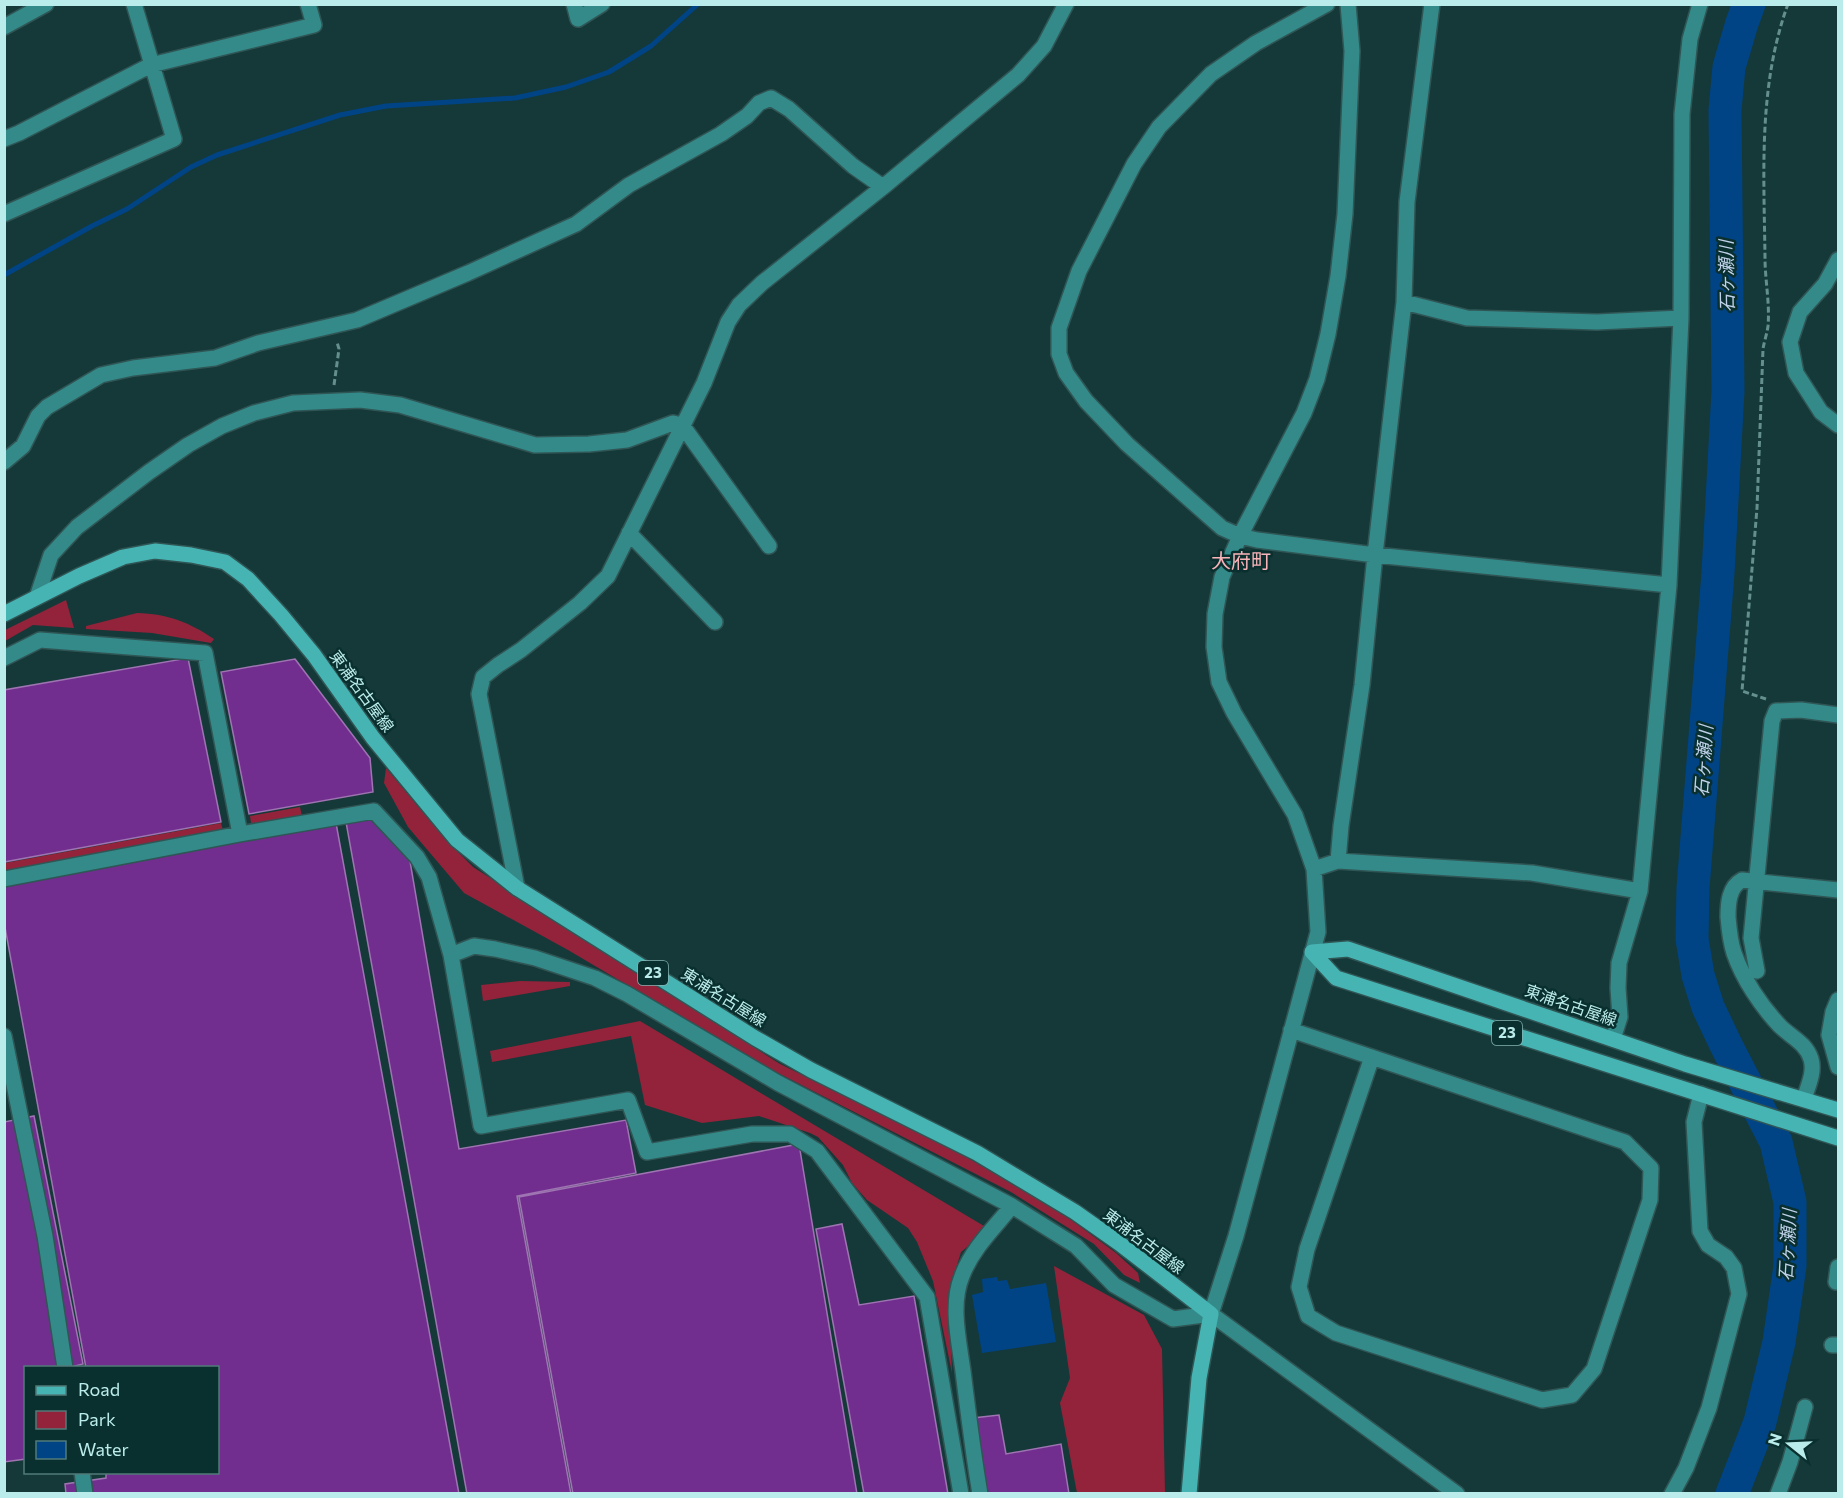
<svg xmlns="http://www.w3.org/2000/svg" width="1843" height="1498" font-family="Commissioner,'Noto Sans JP',sans-serif">
	<rect width="100%" height="100%" fill="#153938"/>
	<path fill="#92233a" d="M66 600 74 628 33 625 5 641V630Z
		M137 613C168 614 189 622 214 639L211 643 152 633 86 629V626Z
		M386 768 448 842 473 867 498 883 780 1064 949 1147 1011 1183 1070 1219 1116 1253 1138 1273 1140 1283 1124 1275 1094 1244 1011 1192 766 1067 568 950 464 893 408 827 384 783Z
		M300 807 303 821 252 830 250 816Z
		M221 823 224 834 5 878V863Z
		M520 981 570 982V986L483 1001 481 985Z
		M640 1021 989 1229 961 1252 949 1291 952 1373 933 1281 917 1242 908 1228 867 1200 852 1183 843 1165 818 1137 810 1133 759 1116 702 1123 645 1105 631 1036 492 1062 490 1051Z
		M1054 1266 1144 1315 1162 1349 1165 1493H1077L1060 1403 1070 1378Z"/>
	<path fill="#004486" d="M997 1277 998 1281 1007 1280 1010 1289 1046 1283 1056 1342 982 1353 972 1295 983 1292 982 1279Z"/>
	<g fill="none" stroke-linecap="round" stroke-linejoin="round">
		<path stroke="#004486" stroke-width="5" d="M4 275 92 226 127 209 191 167 217 155 340 115 386 106 515 98 566 87 609 72 651 46 698 4"/>
		<path stroke="#004486" stroke-width="33" d="M1732 1494 1760 1422 1779 1342 1790 1266V1202L1776 1142 1726 1045 1708 1007 1698 975 1692 939 1693 888 1718 573 1728 391 1725 110 1729 67 1742 23 1749 4"/>
	</g>
	<path fill="#722e8e" stroke="#9e74b2" stroke-width="1.5" d="M188 658 221 822 4 862V690Z
		M295 659 370 758 373 792 249 814 221 672Z
		M371 817 410 861 459 1149 626 1120 636 1173 517 1196 571 1494H467L346 822Z
		M336 823 459 1494H66L65 1484 106 1478V1472H218V1368H86L4 922V886Z
		M34 1116 83 1364 67 1368H26V1459L4 1462V1122Z
		M799 1144 857 1494H573L519 1197Z
		M842 1224 859 1305 914 1296 948 1494H864L816 1229Z
		M999 1415 1006 1454 1061 1444 1069 1494H986L973 1418Z"/>
	<g fill="none" stroke-linecap="round" stroke-linejoin="round">
		<g stroke="#305555" stroke-width="18">
			<path id="minor" d="M574 4 578 19 602 4
				M1327 4 1256 43 1211 74 1159 127 1134 164 1079 271 1059 328V354L1066 373 1086 401 1127 444 1222 528 1240 536 1257 540 1375 555 1669 585
				M4 27 46 4
				M4 139 19 133 151 65 314 25 308 4
				M4 214 174 139 134 4
				M1838 260 1825 284 1800 312 1790 342 1796 373 1821 412 1838 425
				M1404 302 1467 318 1597 322 1681 318
				M4 462 23 446 38 416 47 407 101 375 133 368 215 358 258 343 357 320 468 273 576 224 629 185 721 134 747 116 759 103 771 98 789 109 853 166 883 187
				M629 533 715 622
				M37 597 51 555 77 527 149 472 188 445 222 426 254 413 293 403 360 400 400 405 535 445 589 444 627 440 673 423 682 425 769 546
				M4 658 40 640 205 653 240 834
				M1338 861 1341 826 1362 685 1375 555 1404 302 1407 202 1432 4
				M1314 869 1338 861 1532 873 1640 891
				M4 879 240 834 374 811 417 857 429 877 451 955 481 1126 628 1100 647 1152 752 1134H790L817 1151 927 1297 961 1494
				M517 888 479 694 483 677 498 665 521 650 580 603 608 576 704 383 728 322 739 305 762 283 883 187 1018 75 1044 46 1066 4
				M451 955 474 946 495 949 535 958 595 978 627 994 778 1083 1012 1206 1076 1246 1114 1285 1173 1319 1211 1314 1457 1494
				M1757 971 1751 938 1772 721 1776 711 1801 710 1838 715
				M1838 1000 1833 1012 1829 1035 1838 1067
				M1291 1030 1625 1142 1651 1168 1650 1200 1594 1369 1572 1395 1542 1400 1336 1333 1308 1316 1299 1287 1307 1249 1372 1057
				M4 1036 45 1236 65 1368
				M1613 1039 1620 1017 1618 988 1619 963 1640 891 1669 585 1681 318 1682 114 1690 39 1700 4
				M1804 1099C1808 1086 1815 1072 1811 1059 1806 1043 1791 1037 1780 1026 1761 1006 1743 979 1734 953 1730 941 1729 929 1728 917 1728 903 1729 887 1742 880L1838 890
				M1836 1282 1838 1267
				M1211 1314 1236 1236 1318 932 1314 869 1295 815 1234 713 1219 682 1214 647 1215 614 1222 577 1240 536 1304 413 1317 379 1328 334 1338 276 1345 214 1352 51 1348 4
				M1832 1345H1838
				M82 1472 85 1494
				M980 1494C973 1453 968 1412 963 1371 959 1341 950 1305 962 1276 972 1249 994 1228 1012 1206
				M1672 1494 1686 1468 1709 1408 1739 1294 1734 1268 1726 1257 1708 1245 1700 1231 1694 1122 1701 1094
				M1778 1494 1790 1462 1805 1407"/>
		</g>
		<g stroke="#305555" stroke-width="18">
			<path id="major" d="M4 614 79 576 123 557 155 551 191 555 225 562 248 579 281 615 314 655 373 738 457 840 517 888 755 1038 811 1070 977 1153 1075 1212 1119 1243 1211 1314 1199 1378 1189 1494
				M1312 952 1336 978 1838 1138
				M1312 952 1348 949 1685 1064 1838 1110"/>
		</g>
		<path stroke="#648f8e" stroke-width="3" stroke-dasharray="6 3" stroke-linecap="butt" d="M334 385 339 349 337 342
			M1766 699 1742 691 1757 508 1763 349C1764 342 1767 334 1768 326 1770 304 1765 280 1765 258 1764 172 1758 86 1788 4"/>
		<use href="#minor" stroke="#338a89" stroke-width="15"/>
		<use href="#major" stroke="#46b4b3" stroke-width="15"/>
	</g>
	<g text-anchor="middle" stroke-width="5" stroke-linejoin="round" paint-order="stroke">
		<g fill="#092f2e" stroke="#85b3b2" stroke-width="1.5">
			<rect x="638" y="961" width="30" height="24" rx="4.5"/>
			<rect x="1492" y="1021" width="30" height="24" rx="4.5"/>
		</g>
		<g font-size="15" font-weight="bold" fill="#baeceb">
			<text x="653" y="978">23</text>
			<text x="1507" y="1038">23</text>
		</g>
		<g font-size="16" fill="#baeceb" stroke="#092f2e">
			<text transform="translate(362 691) rotate(54)" y="6">東浦名古屋線</text>
			<text transform="translate(724 997) rotate(32)" y="6">東浦名古屋線</text>
			<text transform="translate(1571 1005) rotate(19)" y="6">東浦名古屋線</text>
			<text transform="translate(1144 1241) rotate(37)" y="6">東浦名古屋線</text>
		</g>
		<g font-size="18" font-style="italic" fill="#c0d2e9" stroke="#092f2e">
			<text transform="translate(1727 276) rotate(-91)" y="6">石ヶ瀬川</text>
			<text transform="translate(1704 761) rotate(-86)" y="6">石ヶ瀬川</text>
			<text transform="translate(1788 1245) rotate(-87)" y="6">石ヶ瀬川</text>
		</g>
		<g font-size="20" fill="#f8b3b8" stroke="#092f2e">
			<text x="1241" y="568">大府町</text>
		</g>
	</g>
	<rect width="1843" height="1498" fill="none" stroke="#baeceb" stroke-width="12"/>
	<rect x="24" y="1366" width="195" height="108" fill="#092f2e" stroke="#507b7a" stroke-width="1.5"/>
	<rect x="36" y="1386" width="30" height="9" fill="#46b4b3" stroke="#507b7a" stroke-width="1.5"/>
	<text x="78" y="1396" font-size="18" fill="#baeceb">Road</text>
	<rect x="36" y="1411" width="30" height="18" fill="#92233a" stroke="#507b7a" stroke-width="1.5"/>
	<text x="78" y="1426" font-size="18" fill="#baeceb">Park</text>
	<rect x="36" y="1441" width="30" height="18" fill="#004486" stroke="#507b7a" stroke-width="1.5"/>
	<text x="78" y="1456" font-size="18" fill="#baeceb">Water</text>
	<g transform="translate(1789 1444) rotate(288)" stroke="#092f2e" stroke-width="4.5" paint-order="stroke">
	<path d="M0-4.5L10 22L0 15L-10 22Z" fill="#baeceb"/>
	<text y="-9" font-size="16" font-weight="bold" text-anchor="middle" fill="#baeceb">N</text>
	</g>
</svg>
